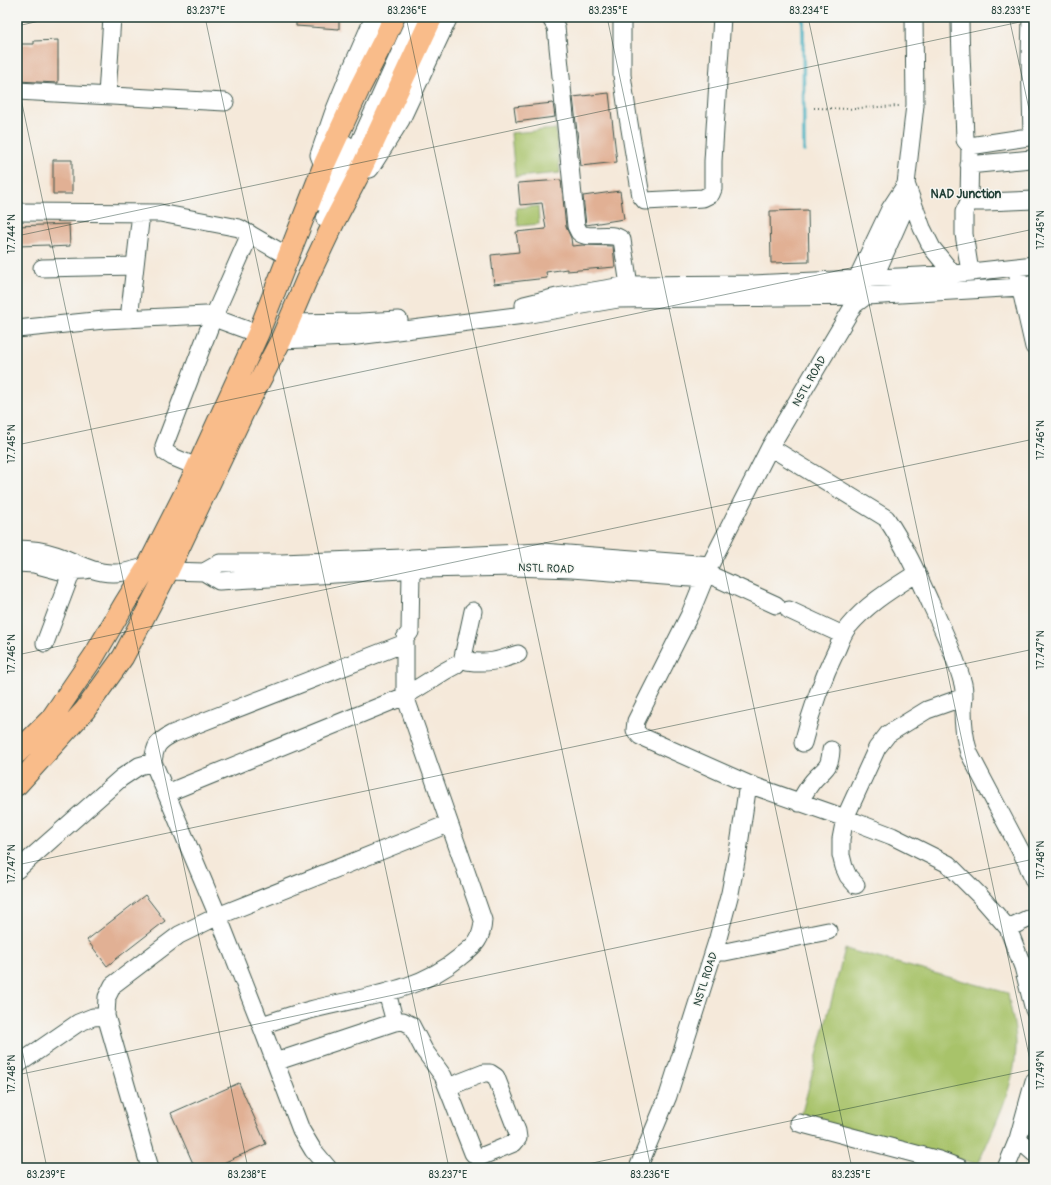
<svg xmlns="http://www.w3.org/2000/svg" width="1051" height="1185" font-family="Pangolin,sans-serif">
	<rect width="100%" height="100%" fill="#f6f6f2"/>
	<filter id="ink" filterUnits="userSpaceOnUse"><feTurbulence type="fractalNoise" baseFrequency=".025" numOctaves="2"/><feDisplacementMap in="SourceGraphic" scale="8" xChannelSelector="R" yChannelSelector="G"/><feConvolveMatrix kernelMatrix="1 2 1 2 8 2 1 2 1" color-interpolation-filters="sRGB"/></filter>
	<filter id="wash" filterUnits="userSpaceOnUse"><feTurbulence type="fractalNoise" baseFrequency=".012" numOctaves="4" result="noise"/><feDisplacementMap in="SourceGraphic" scale="16" xChannelSelector="R" yChannelSelector="G"/><feGaussianBlur stdDeviation="0.9" result="paint"/><feColorMatrix in="noise" values="0 0 0 0 0 0 0 0 0 0 0 0 0 0 0 0 0 1.4 0 .05"/><feComposite in="paint" operator="in"/></filter>
	<g filter="url(#wash)">
		<rect width="100%" height="100%" fill="#f5e9da"/>
		<path fill="#a8c36a" stroke="#64804f" d="M556 129 560 173 515 177 511 133Z
			M538 206 539 224 518 226 516 208Z
			M845 949 1008 993C1010 1007 1016 1028 1016 1042 1017 1083 994 1127 978 1164L800 1120Z"/>
		<g fill="none" stroke-linecap="round" stroke-linejoin="round">
			<path stroke="#44b1c1" stroke-width="3.5" d="M803 17 804 151"/>
		</g>
		<g id="blocks">
			<path fill="#e1b094" d="M296 17 339 20V29L296 26Z
				M58 40V83L17 81V44H34V41Z
				M609 93 617 162 581 166 573 97Z
				M553 103 555 117 516 122 514 107Z
				M53 160H72V194H53Z
				M561 180 566 227 571 238 572 246 583 245 613 246 615 267 567 271V269L546 272 547 278 494 284 491 255 519 252 516 232 546 229 542 203 520 205 518 183Z
				M620 191 624 219 586 225 583 196Z
				M808 210 809 262 771 263 770 211Z
				M69 224 70 246 49 247V245L18 246 17 226Z
				M145 895 165 921 107 966 87 940Z
				M239 1083 266 1144 212 1168H195L171 1113Z"/>
		</g>
	</g>
	<g filter="url(#ink)">
		<use href="#blocks" fill-opacity="0" stroke="#3f574d" stroke-width="1"/>
		<g fill="none" stroke-linecap="round" stroke-linejoin="round">
			<g stroke="#3f574d" stroke-width="19">
				<path id="minor" d="M550 17 556 27 576 226C577 228 578 230 579 232 587 241 611 230 622 240L629 285
					M622 17V75L628 117 641 196 645 201 703 198 711 194 713 189V161L722 17
					M914 17 915 105 906 184 922 228 932 248 953 274
					M960 17C960 58 964 99 965 140L970 146 969 202 964 212V234L970 272
					M17 91 225 102
					M107 95 112 17
					M970 146 1028 137 1032 135 1030 58 1031 17
					M321 160 319 155 333 114 350 72 374 17
					M969 165 1031 159
					M370 169 401 120 449 17
					M319 202 346 144
					M969 202H986L1034 200
					M17 212 160 213 239 228 289 257
					M325 219 416 17
					M42 268 135 266
					M1018 277 1034 347
					M853 287 890 209 905 186
					M524 305 557 297 629 285 753 284 920 276 953 274 1034 265
					M129 319 141 213
					M289 323 360 322 399 320
					M17 329 104 320 206 315 258 334
					M281 340 349 337 524 315 618 299 866 296 1021 287 1034 284
					M770 447 886 518C904 544 917 573 930 602 942 627 956 657 963 684 965 692 964 700 963 708 963 723 964 738 969 753L1026 861 1034 881
					M197 467 173 457 165 452 164 446 213 318 250 234
					M17 549C30 549 44 551 56 555 74 561 92 573 112 573 124 574 136 569 148 566
					M411 558 542 552 710 565
					M17 563 34 564 60 571 86 570
					M424 569 513 567 572 569 704 579
					M168 571 204 572 220 563H282L402 558
					M204 572 219 581 401 570
					M706 573 776 605
					M789 610 843 635
					M45 643 72 571
					M463 657 473 611
					M467 661C488 664 497 661 518 654
					M803 743C811 711 822 679 837 649 840 642 843 633 848 627 867 604 892 589 917 573
					M748 784 640 736 635 730 636 721 690 614 710 565 770 447 854 305 866 296 904 210 906 184
					M167 793 405 696 445 671 456 665
					M799 803C803 796 807 788 813 781 824 768 830 770 831 750
					M17 870 121 778 139 766 153 762
					M856 885 848 876 844 867 841 855V839L845 818 877 748 888 734 927 710 964 697
					M1008 928 1034 916
					M714 952H725L828 931
					M387 993 395 1022
					M261 1025C278 1020 294 1014 310 1010 363 996 417 993 460 957 475 945 482 940 483 920L405 696V638L410 632 411 571
					M275 1062 395 1022 403 1021 411 1025 424 1050 443 1076 473 1153 476 1156 480 1157 514 1143 518 1138 517 1131 496 1077 490 1073H484L448 1087
					M17 1065 78 1023 93 1017 106 1016
					M799 1123 939 1160 960 1168
					M1018 1139 1034 1153
					M150 1168 106 1016 107 997 113 985 179 935 218 916 448 824
					M328 1168 313 1150 301 1130 261 1025 218 916 153 762C155 746 157 742 172 734L405 643
					M638 1168 668 1096 718 938 730 893 739 845 748 784 845 818 892 836 948 864 980 896 1008 928 1023 967 1034 1010
					M1006 1168 1018 1139 1034 1081"/>
			</g>
			<g stroke="#3f574d" stroke-width="23">
				<path id="major" d="M17 753 51 719 94 656 125 603 148 566 190 483 258 334 324 165 360 87 385 38 394 17
					M17 785 85 710 123 657 168 571 243 413 281 340 306 281 334 222 357 178 432 17"/>
			</g>
			<path stroke="#3f574d" stroke-width="2" stroke-dasharray="1 3" stroke-linecap="butt" d="M814 108 857 109 859 108 900 106"/>
			<use href="#minor" stroke="#fff" stroke-width="17"/>
			<use href="#major" stroke="#f9bc8a" stroke-width="21"/>
		</g>
	</g>
	<path fill="none" stroke="#1f3d34" stroke-width="1" stroke-opacity="0.45" d="M205 17 449 1168M406 17 651 1168M607 17 852 1168M808 17 1034 1079M1009 17 1034 132M17 26 58 17M17 80 248 1168M17 236 1034 19M17 445 1034 229M17 655 1034 439M17 865 1034 649M17 1026 47 1168M17 1075 1034 859M569 1168 1034 1069"/>
	<g text-anchor="middle" stroke-width="3" stroke-linejoin="round" paint-order="stroke">
		<g font-size="11" fill="#1f3d34" stroke="#f6f6f2">
			<text transform="translate(809 381) rotate(-60)" y="4">NSTL ROAD</text>
			<text transform="translate(546 568) rotate(2)" y="4">NSTL ROAD</text>
			<text transform="translate(705 979) rotate(-72)" y="4">NSTL ROAD</text>
		</g>
		<g font-size="12" font-weight="bold" fill="#1f3d34" stroke="#f6f6f2">
			<text x="966" y="198">NAD Junction</text>
		</g>
	</g>
	<rect width="1051" height="1185" fill="none" stroke="#f6f6f2" stroke-width="44"/>
	<rect x="22" y="22" width="1007" height="1141" fill="none" stroke="#1f3d34" stroke-width="1.5"/>
	<g font-size="10" text-anchor="middle" fill="#1f3d34">
		<text x="206" y="14">83.237°E</text>
		<text x="407" y="14">83.236°E</text>
		<text x="608" y="14">83.235°E</text>
		<text x="809" y="14">83.234°E</text>
		<text x="1011" y="14">83.233°E</text>
		<text transform="translate(1040 230) rotate(-90)" y="4">17.745°N</text>
		<text transform="translate(11 234) rotate(-90)" y="4">17.744°N</text>
		<text transform="translate(1040 440) rotate(-90)" y="4">17.746°N</text>
		<text transform="translate(11 444) rotate(-90)" y="4">17.745°N</text>
		<text transform="translate(1040 650) rotate(-90)" y="4">17.747°N</text>
		<text transform="translate(11 654) rotate(-90)" y="4">17.746°N</text>
		<text transform="translate(1040 860) rotate(-90)" y="4">17.748°N</text>
		<text transform="translate(11 864) rotate(-90)" y="4">17.747°N</text>
		<text transform="translate(1040 1070) rotate(-90)" y="4">17.749°N</text>
		<text transform="translate(11 1074) rotate(-90)" y="4">17.748°N</text>
		<text x="46" y="1178">83.239°E</text>
		<text x="247" y="1178">83.238°E</text>
		<text x="448" y="1178">83.237°E</text>
		<text x="650" y="1178">83.236°E</text>
		<text x="851" y="1178">83.235°E</text>
	</g>
</svg>
